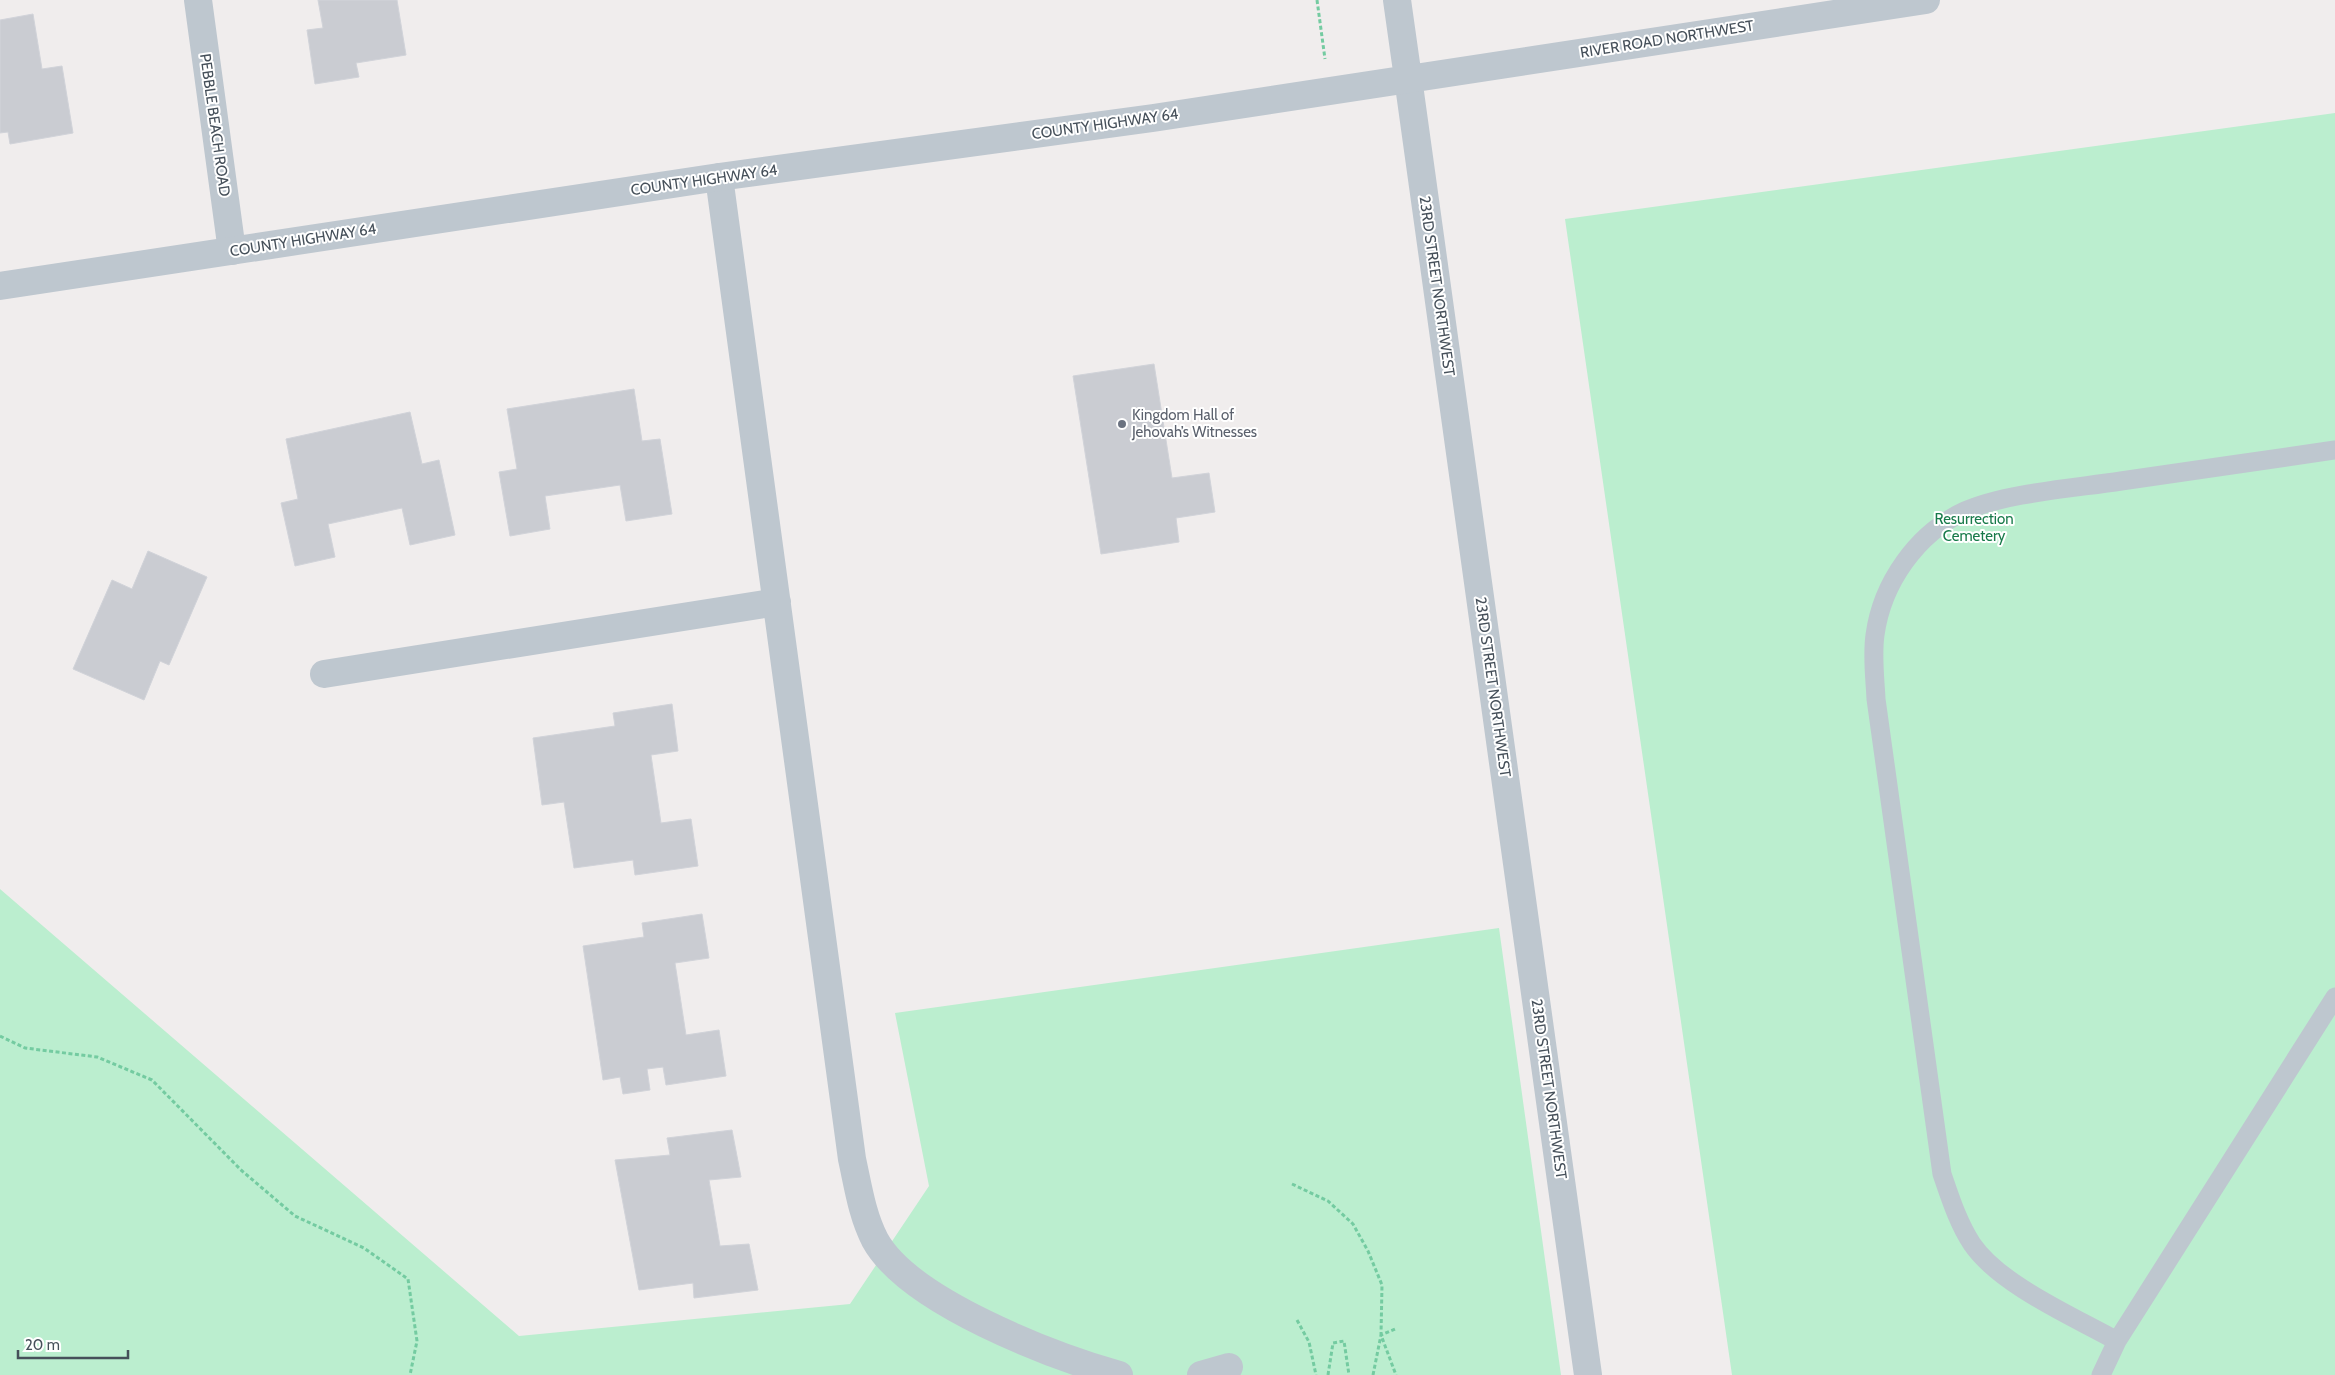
<svg xmlns="http://www.w3.org/2000/svg" width="2335" height="1375" font-family="Cabin,sans-serif">
	<rect width="100%" height="100%" fill="#f0eded"/>
	<path fill="#bbeecf" d="M2335 113V1375H1732L1565 219Z
		M0 889 519 1336 850 1304 929 1186 895 1013 1499 928 1561 1375H0Z"/>
	<path fill="#caccd2" stroke="#d1d3d9" d="M318 0H397L406 55 356 63 359 77 315 84 307 30 323 28Z
		M33 14 42 69 62 66 73 133 10 144 8 132 0 133V20Z
		M1154 364 1172 478 1209 473 1215 512 1176 518 1179 542 1101 554 1073 376Z
		M634 389 642 441 660 439 672 514 626 521 620 485 545 496 550 529 510 536 499 472 517 469 507 409Z
		M410 412 422 464 439 460 455 535 410 545 402 508 328 524 335 557 295 566 281 503 298 499 286 439Z
		M148 551 207 577 169 665 160 661 144 700 73 669 112 580 132 589Z
		M672 704 678 751 651 755 661 823 691 819 698 866 635 875 633 860 574 868 564 802 542 805 533 738 615 726 613 713Z
		M702 914 709 958 675 963 686 1035 719 1030 726 1076 666 1085 663 1067 647 1069 650 1090 623 1094 620 1077 603 1080 583 946 644 937 642 923Z
		M732 1130 741 1177 709 1180 720 1246 749 1244 758 1290 694 1298 693 1283 639 1290 615 1160 670 1155 667 1138Z"/>
	<g fill="none" stroke-linecap="round" stroke-linejoin="round">
		<path stroke="#74cba1" stroke-width="3" stroke-dasharray="4 2.5" stroke-linecap="butt" d="M1317 0 1325 59
			M0 1036 25 1048 97 1057 152 1080 241 1170 295 1216 364 1248 408 1279 417 1341 410 1375
			M1292 1184 1328 1201 1353 1224 1368 1251 1382 1285 1381 1335 1396 1375
			M1297 1320 1309 1342 1316 1375
			M1328 1375 1333 1343 1344 1341 1349 1375
			M1373 1375 1381 1335 1395 1329"/>
		<path stroke="#bec7cf" stroke-width="19" d="M2117 1341C2074 1317 2000 1285 1972 1244 1958 1223 1950 1197 1942 1174L1876 699C1875 678 1872 656 1875 635 1882 583 1917 533 1965 511 2005 493 2076 488 2121 481 2192 471 2264 460 2335 450
			M2101 1375 2117 1341 2335 997"/>
		<path stroke="#bec7cf" stroke-width="28" d="M198 0 232 251
			M1408 78 1588 1375
			M719 177 852 1159C858 1186 862 1215 875 1240 909 1302 1053 1356 1119 1375
			M324 674 777 602
			M1201 1375 1229 1367"/>
		<path stroke="#bec7cf" stroke-width="28" d="M1397 0 1408 78
			M0 286 719 177 1153 118 1926 0"/>
	</g>
	<circle fill="#6b7280" stroke="#fff" stroke-width="2" cx="1122" cy="424" r="5"/>
	<g text-anchor="middle" stroke-width="4" stroke-linejoin="round" paint-order="stroke">
		<g font-size="15" fill="#46505a" stroke="#fff">
			<text transform="translate(1667 39) rotate(-9)" y="5">RIVER ROAD NORTHWEST</text>
			<text transform="translate(1105 124) rotate(-8)" y="5">COUNTY HIGHWAY 64</text>
			<text transform="translate(215 125) rotate(82)" y="5">PEBBLE BEACH ROAD</text>
			<text transform="translate(704 180) rotate(-8)" y="5">COUNTY HIGHWAY 64</text>
			<text transform="translate(303 240) rotate(-9)" y="5">COUNTY HIGHWAY 64</text>
			<text transform="translate(1437 286) rotate(82)" y="5">23RD STREET NORTHWEST</text>
			<text transform="translate(1493 687) rotate(82)" y="5">23RD STREET NORTHWEST</text>
			<text transform="translate(1549 1089) rotate(82)" y="5">23RD STREET NORTHWEST</text>
		</g>
		<g font-size="15" fill="#5b616d" stroke="#fff" text-anchor="start">
			<text x="1132" y="420">Kingdom Hall of<tspan x="1132" dy="17">Jehovah’s Witnesses</tspan></text>
		</g>
		<g font-size="15" fill="#187a4a" stroke="#fff">
			<text x="1974" y="524">Resurrection<tspan x="1974" dy="17">Cemetery</tspan></text>
		</g>
	</g>
	<path d="M18 1350v8h110v-8" fill="none" stroke="#46505a" stroke-width="2.5"/>
	<text x="25" y="1350" font-size="15" fill="#46505a" stroke="#ffffff" stroke-width="4" paint-order="stroke">20 m</text>
</svg>
